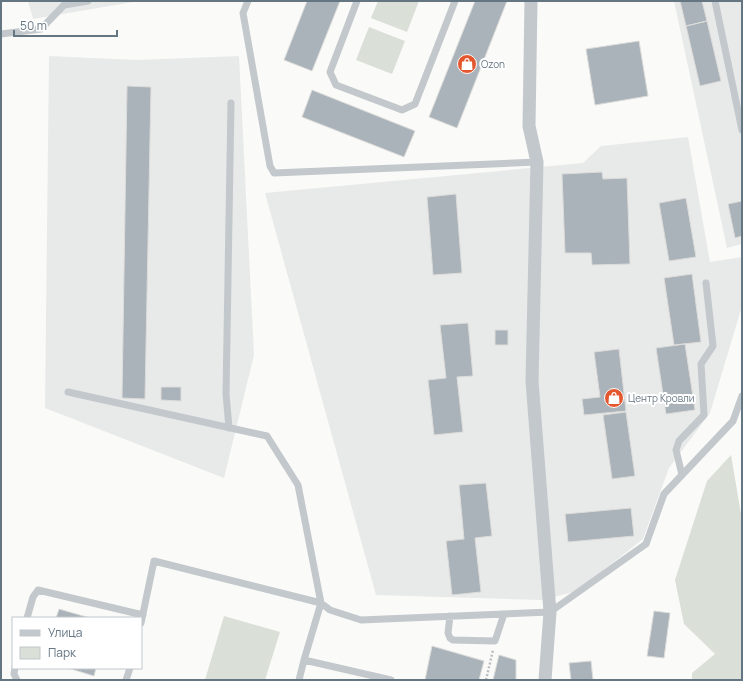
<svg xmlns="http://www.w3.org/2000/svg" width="743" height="681" font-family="Manrope,sans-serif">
	<rect width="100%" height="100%" fill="#fafaf8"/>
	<path fill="#e8e9e9" d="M28 1H139L33 19Z
		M674 1H742V244L727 248Z
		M49 56 137 60 239 56 254 355 224 478 45 408Z
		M688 137 710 262 742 257V306L710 413 669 468 643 539 577 591 542 600 376 595 265 193 583 163 601 146Z"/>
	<path fill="#dadfd7" d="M378 1H419L407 32 371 18Z
		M369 27 405 41 392 74 356 60Z
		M731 455 742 520V680H692V673L715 654 684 624 675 580 707 481Z
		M224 616 280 632 265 680H205Z"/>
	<path fill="#aab3b9" stroke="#dcdcda" d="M307 1H340L312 71 284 60Z
		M475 1H507L457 128 429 117Z
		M680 1H702L707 21 686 26Z
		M707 21 721 81 700 86 686 26Z
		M639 41 648 96 595 105 586 49Z
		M127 86 151 87 145 399 122 398Z
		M312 90 415 131 404 157 302 117Z
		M602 172 603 179 627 178 630 264 592 265 591 253H565L562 174Z
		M456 194 462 273 433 275 427 197Z
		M686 198 696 257 669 261 659 203Z
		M742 201V236L735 238 728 204Z
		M692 274 701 342 674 345 664 278Z
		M468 323 473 376 457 377 463 432 434 435 428 380 446 378 440 325Z
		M495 330H508V345H495Z
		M685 344 695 410 666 414 656 348Z
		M619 349 626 411 584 415 582 399 600 397 594 352Z
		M161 387H181V401L161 400Z
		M626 412 635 476 612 479 603 415Z
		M486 483 492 536 475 538 481 592 452 595 446 541 464 539 459 485Z
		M631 508 634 536 568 542 565 514Z
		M59 609 90 618H56Z
		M654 611 670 613 664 658 647 656Z
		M432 646 484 661 479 680H425Z
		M499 655 516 660V680H493Z
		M591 661 593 680H571L569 663Z
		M68 668H96L94 676Z"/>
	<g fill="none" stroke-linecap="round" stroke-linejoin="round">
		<path stroke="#bbbfc2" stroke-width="2.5" stroke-dasharray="2 2" stroke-linecap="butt" d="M486 680 493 650"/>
		<path stroke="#c3c8cc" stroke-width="7" d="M248 1 243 13 270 166 274 173 537 162
			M357 1 330 72 336 85 402 110 415 104 455 1
			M715 1 742 130
			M1 34 41 29 64 5 88 1
			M68 392 267 436 298 485 321 603 330 610 361 620 550 612 646 544 664 494 733 421 742 396
			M229 428 226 394 231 103
			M682 475 676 450 679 441 704 415 701 364 713 346 706 283
			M450 616 448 633 450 638 453 640 495 641 504 614
			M27 618 33 597 38 590 143 615
			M141 623 154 561 321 603 304 660 299 680
			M304 660 391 680
			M15 668 14 674 17 680
			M126 680 130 668"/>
		<path stroke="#c3c8cc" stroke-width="13" d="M531 1 529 126 537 162 532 381 550 612 545 680"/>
	</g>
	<defs>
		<g id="shop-disc" transform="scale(1)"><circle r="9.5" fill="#e4572e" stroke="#fff"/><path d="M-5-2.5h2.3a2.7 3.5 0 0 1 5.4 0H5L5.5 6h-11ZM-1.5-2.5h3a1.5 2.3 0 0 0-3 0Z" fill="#fff"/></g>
	</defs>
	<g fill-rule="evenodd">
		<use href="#shop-disc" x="467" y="64"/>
		<use href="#shop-disc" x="614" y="398"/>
	</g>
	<g text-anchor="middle" stroke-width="4" stroke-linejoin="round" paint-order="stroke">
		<g font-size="10" fill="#657683" stroke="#fff" text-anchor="start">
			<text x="481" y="68">Ozon</text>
			<text x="628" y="402">Центр Кровли</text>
		</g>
	</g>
	<rect width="743" height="681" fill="none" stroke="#657683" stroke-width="4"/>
	<rect x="12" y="617" width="130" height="52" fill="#ffffff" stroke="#c1c8cd"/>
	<rect x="20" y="630" width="20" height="6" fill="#c3c8cc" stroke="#c1c8cd"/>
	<text x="48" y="637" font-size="12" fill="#657683">Улица</text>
	<rect x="20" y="647" width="20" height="12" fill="#dadfd7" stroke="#c1c8cd"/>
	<text x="48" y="657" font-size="12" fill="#657683">Парк</text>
	<path d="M14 30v6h103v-6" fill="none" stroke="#657683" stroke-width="2"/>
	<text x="20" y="30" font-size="12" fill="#657683" stroke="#ffffff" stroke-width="3" paint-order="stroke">50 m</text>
</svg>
